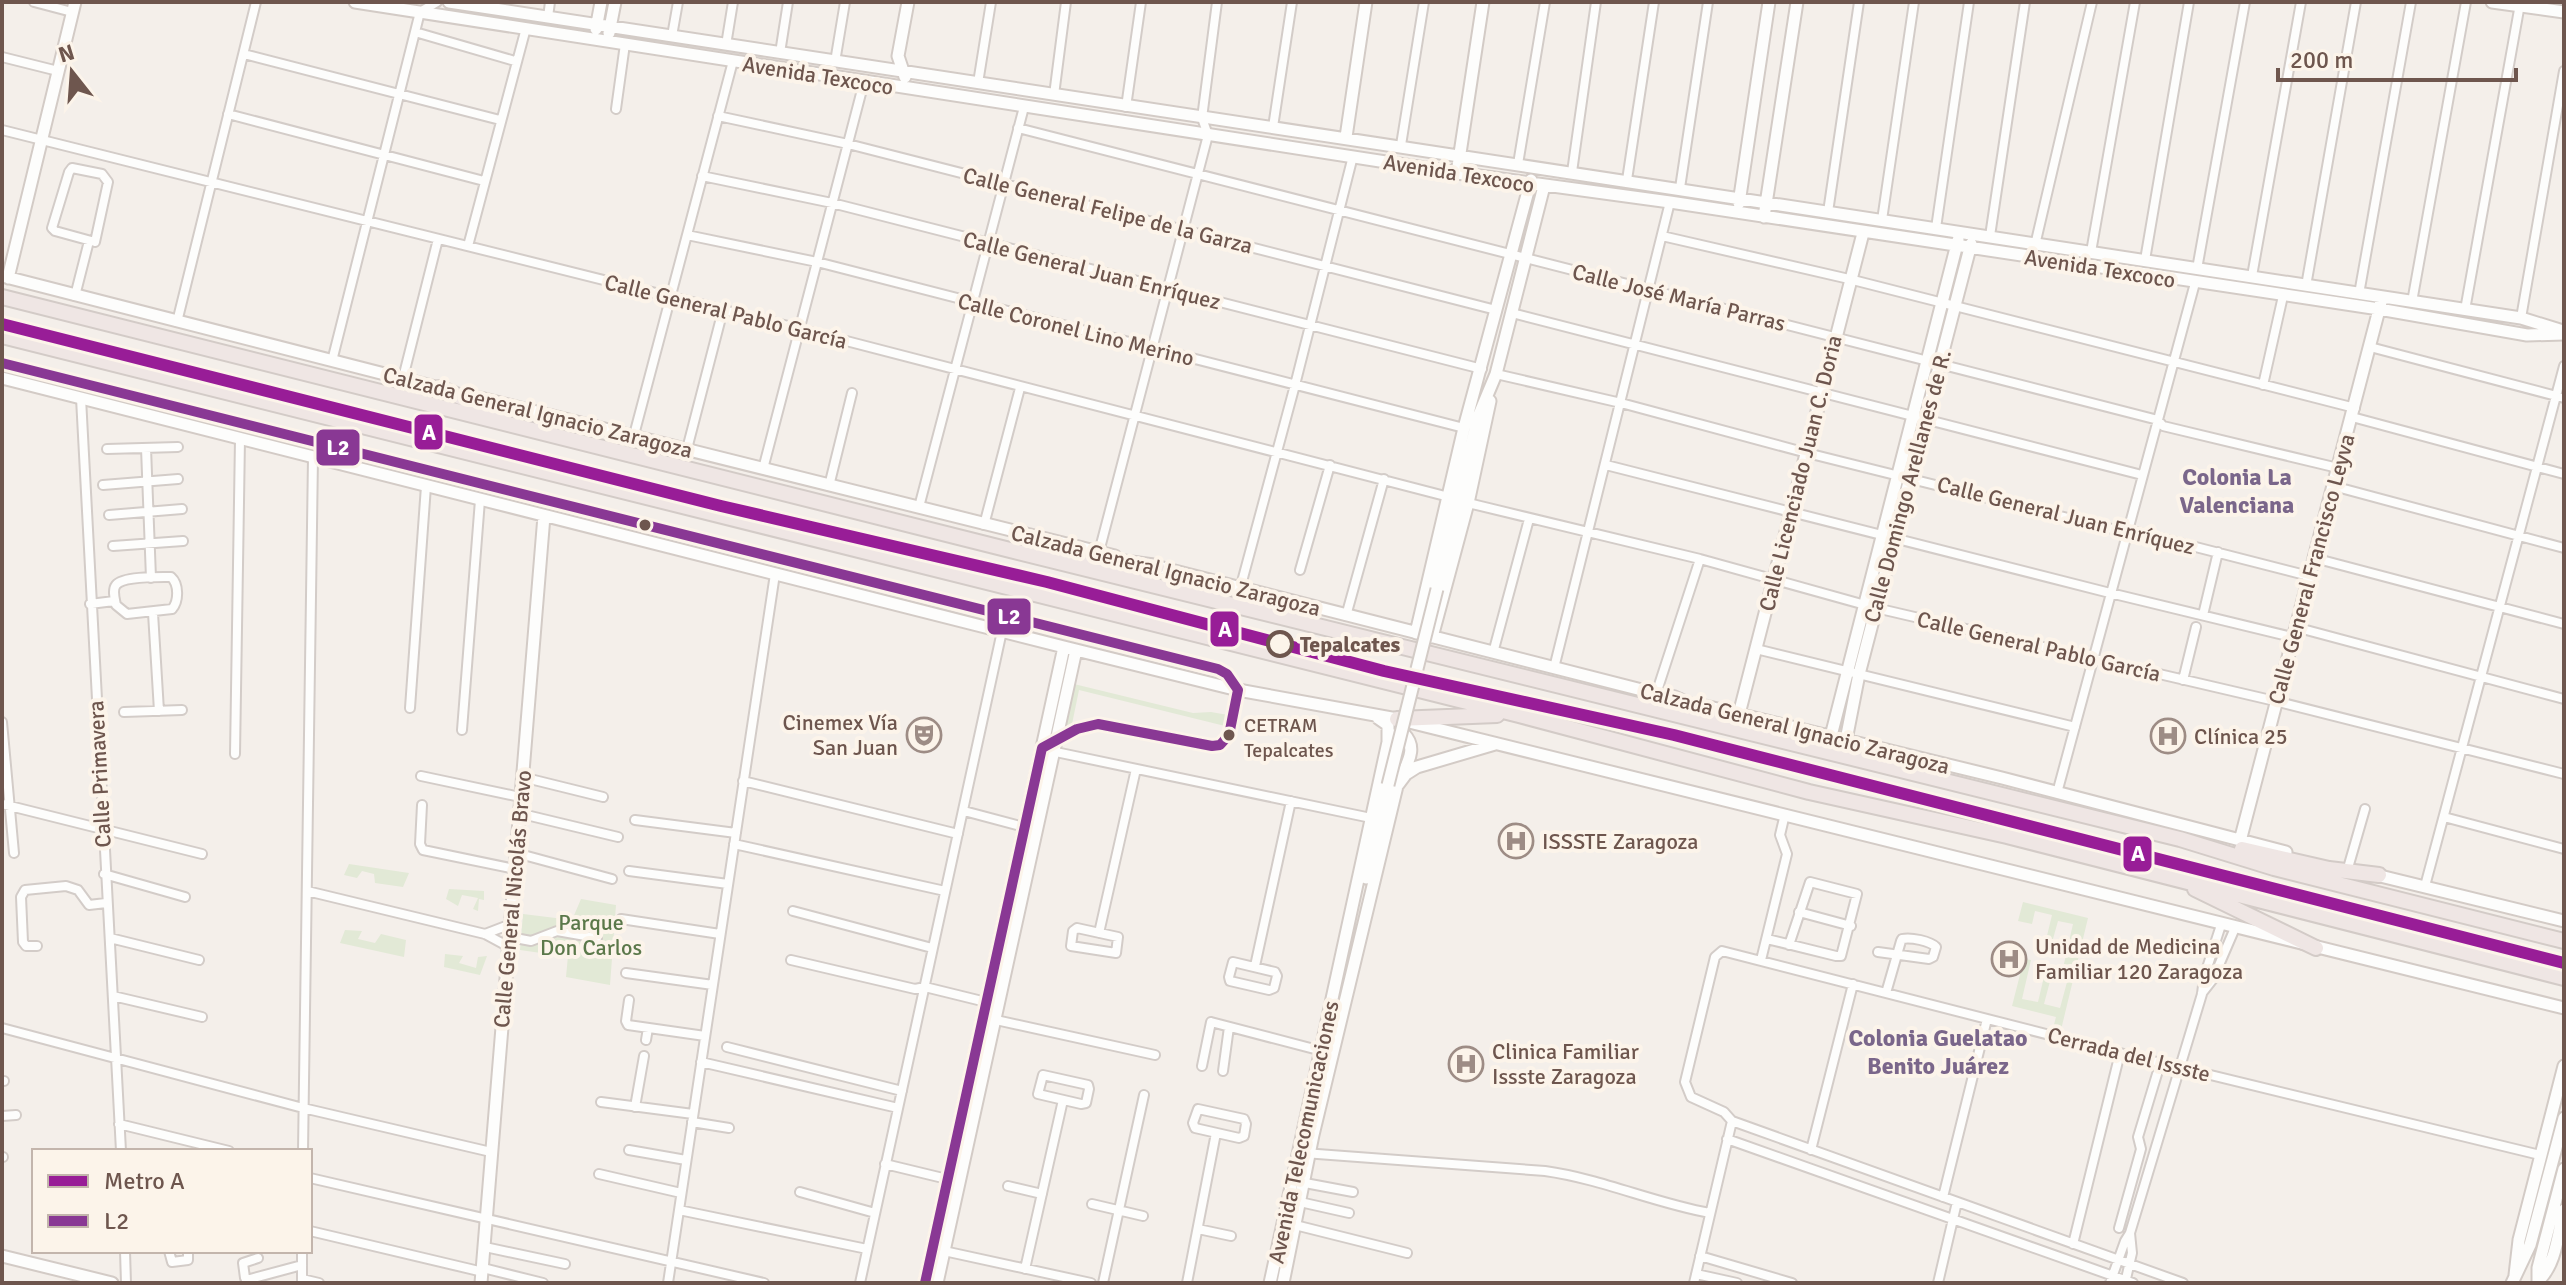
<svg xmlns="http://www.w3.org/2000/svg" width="2566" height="1285" font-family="Signika,sans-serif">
	<rect width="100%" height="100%" fill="#f4efea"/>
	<path fill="#e2e9d6" d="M1074 684 1193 713 1211 712 1228 715 1225 726 1079 690 1071 729 1064 732Z
		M349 864 409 873 403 887 375 883 374 874 362 871 357 878 344 875Z
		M449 889 484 891V900L479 899 478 911 473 909 478 898 462 895 458 906 446 899Z
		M581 899 616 905 610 985 566 977 569 945 546 939 541 953 520 950 523 914 572 920Z
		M2023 902 2088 918 2060 1034 2052 1032 2056 1017 2012 1006 2024 959 2031 960 2022 999 2038 1002 2047 964 2054 966 2044 1004 2060 1008 2070 971 2063 968 2073 924 2058 921 2051 946 2045 944 2052 915 2035 911 2032 924 2018 921Z
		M345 930 362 931 358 939 375 943 381 934 406 940 404 957 340 943Z
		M445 954 463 956 459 963 476 968 478 957 487 956 480 975 444 967Z"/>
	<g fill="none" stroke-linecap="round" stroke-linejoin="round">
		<g stroke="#d3ccc8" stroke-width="12">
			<path id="street" d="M34 2 72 12
				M548 17 550 2
				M415 32 515 61
				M672 36 678 2
				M726 45 733 2
				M780 53 788 2
				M244 54 500 120
				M2 57 58 71
				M835 62 845 2
				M978 83 991 2
				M1054 95 1066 2
				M1126 107 1141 2
				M616 109 625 44
				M228 114 484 181
				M718 116 848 144 1496 310
				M1273 127 1292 2
				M1018 128 2158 420 2163 426 2338 468
				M2 130 800 329 1449 497
				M1401 145 1424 2
				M1518 164 1545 2
				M72 168 102 174 108 182 95 242 55 231 52 228 69 172Z
				M1572 172 1596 2
				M702 176 832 203 1482 369
				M1627 180 1654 2
				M1680 188 1708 2
				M1828 212 1859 2
				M1882 220 1914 2
				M1936 228 1969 2
				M687 235 817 262 1464 428
				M1662 236 1849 279 2355 408
				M1990 236 2025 2
				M468 246 526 28
				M2091 252 2135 2
				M2032 258 2092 2
				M2145 260 2189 2
				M2197 269 2245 2
				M2252 276 2301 2
				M2306 286 2356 2
				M2359 294 2411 2
				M75 296 89 241
				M2412 302 2466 2
				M2465 310 2520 4
				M1512 313 2142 475
				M2521 318 2564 71
				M177 322 256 2
				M2370 347 2564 398
				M332 361 420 12 437 2
				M1496 374 1621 403 1807 453 2128 533 2137 532 2309 576
				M403 378 438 239
				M2263 385 2283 296
				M81 398 121 1151
				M2352 417 2564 474
				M634 435 733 61
				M146 448 151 578
				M107 449 178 447
				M687 449 723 310
				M1606 465 2106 592 2292 637
				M763 469 864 82
				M103 485 178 479
				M829 486 852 393
				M2333 486 2564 548
				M1468 503 1700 559 1876 608 2275 701 2564 774
				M919 507 1024 107
				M109 515 182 509
				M984 525 1020 388
				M113 546 183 541
				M1099 552 1208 135 1202 118 1217 2
				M2314 558 2564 624
				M1300 570 1330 465
				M171 577C179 584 179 601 172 609L127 614 116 605C115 600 112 590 116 585 123 576 160 577 171 577Z
				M1240 589 1295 385 1353 156
				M90 604 114 601
				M153 613 159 711
				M2203 615 2218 552
				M1346 616 1384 479
				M2295 627 2564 699
				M1756 649 2075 727
				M1493 653 1529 519
				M1554 668 1670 202
				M2183 680 2196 627
				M1656 694 1700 559
				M410 708 426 486
				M124 712 182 710
				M2 722 14 853
				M462 730 480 500
				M1051 751 1371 818
				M235 754 240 439
				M421 776 520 797
				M522 777 603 797
				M743 781 958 834
				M2057 793 2195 283
				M2 804 202 854
				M422 805 420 844 423 850 515 869
				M964 811 1024 827
				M518 813 618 837
				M2444 817 2564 849
				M635 820 736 833
				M734 844 945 891
				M516 853 612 879
				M2348 868 2365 809
				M629 871 728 884
				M104 874 185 897
				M2425 886 2564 366
				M307 891 485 934 509 947
				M793 911 932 948
				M1799 912 1851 926
				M621 919 720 934
				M1077 928 1118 937 1116 953 1071 946 1073 931Z
				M1099 933 1136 769
				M485 934 511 924
				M510 937 531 941 557 931 597 938
				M110 938 199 960
				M1767 939 1836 956H1841L1857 894 1810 882 1789 945
				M37 946H26L23 942 21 897 25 890 66 886 78 890 89 905 106 903
				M1878 952 1929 959 1933 957 1936 947C1930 941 1911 937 1902 939L1901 941 1886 993
				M791 960 915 989 925 987 986 1002
				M1761 960 1787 854 1780 835 1785 814
				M1233 962 1275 972 1277 976 1274 988 1269 990 1230 981 1229 977Z
				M1255 966 1291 801
				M626 973 713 985
				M2202 993 2213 979 2235 928
				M113 996 202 1017
				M629 1000 626 1021 628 1025 705 1036
				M996 1020 1155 1055
				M2 1028 303 1108 491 1152
				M646 1040 648 1028
				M727 1047 902 1091
				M701 1062 898 1108
				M1202 1066 1211 1022 1322 1051
				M1223 1071 1229 1027
				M1043 1075 1088 1085 1089 1089 1086 1103 1081 1104 1038 1094Z
				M2 1081H4
				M601 1102 693 1114
				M635 1107 644 1056
				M1198 1109 1244 1119 1246 1124 1244 1136 1239 1138 1195 1128 1193 1123Z
				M2 1116 16 1115
				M1732 1121 1724 1112 1691 1097 1685 1082 1715 957 1722 951 2120 1053 2540 1155
				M1732 1121 2183 1283
				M692 1122 729 1128
				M119 1124 229 1151
				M1727 1139 2133 1283
				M629 1150 686 1160
				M1811 1150 1853 984
				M303 1151 313 457
				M1304 1153 1545 1171C1602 1179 1654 1203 1710 1213
				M2 1157H3
				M885 1164 947 1179
				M599 1174 681 1193
				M310 1178 764 1283
				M1305 1183 1353 1192
				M1008 1186 1042 1194
				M800 1192 875 1213
				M1943 1197 1987 1019
				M1300 1202 1349 1213
				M1092 1204 1143 1216
				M679 1210 867 1249
				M1295 1225 1407 1253
				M2119 1228 2141 1149 2138 1137 2157 1074
				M1198 1229 1231 1236
				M310 1231 483 1272
				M2073 1244 2120 1053
				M485 1247 565 1264
				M125 1251 126 1283
				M169 1251 172 1262 188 1260V1251
				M944 1251 1091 1283
				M1700 1256 1792 1283
				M258 1258 243 1263 245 1278 250 1279 302 1265
				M483 1268 543 1283
				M1025 1269 1063 1100
				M1696 1274 1737 1283
				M302 1279 319 1283
				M302 1283V1251
				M668 1283 775 574
				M860 1283 1002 631
				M1103 1283 1144 1095
				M1187 1283 1216 1133
				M1694 1283 1732 1121
				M1938 1283 1957 1202
				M2110 1283 2125 1241 2130 1233 2202 994 2204 977 2221 925
				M2125 1283 2132 1253 2130 1233"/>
		</g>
		<g stroke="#d3cbc6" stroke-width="15">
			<path id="secondary" d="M355 2 1457 173 1670 202 2379 309 2527 335 2564 334
				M449 2 2521 318 2563 331
				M2492 2 2564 12
				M596 29 601 2
				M609 33 615 2
				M905 77 898 56 908 2
				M1346 137 1366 2
				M1457 173 1483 2
				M1739 203 1769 2
				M1764 217 1797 2
				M2 276 447 390
				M8 278 75 2
				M2 378 1064 647 1238 690 1397 719 2564 1008
				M464 394 1115 556
				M1151 565 1681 700
				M1437 589 1478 417 1496 374 1544 186
				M1416 633 1464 428 1531 180
				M1432 637 1468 503 1490 401
				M1705 706 2002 778 2286 852
				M1739 714 1863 233
				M1394 735 1404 734C1418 748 1407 763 1401 778
				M1831 736 1958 240
				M1846 740 1859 674 1971 244
				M2240 841 2381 302
				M2372 874 2564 921
				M1366 878 1388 785
				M2 1256 112 1283
				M2515 1275 2519 1240 2564 1066
				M2538 1281C2556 1265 2558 1233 2564 1210
				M481 1283 544 516
				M925 1283 1064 647
				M937 1283 1076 650
				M1270 1283 1388 742V725L1378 718
				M1283 1283 1313 1135 1397 786 1406 774 1417 767 1495 744
				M2512 1283 2530 1245 2564 1118
				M2538 1283V1268L2564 1169"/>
		</g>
		<g stroke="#d3cbc7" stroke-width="18">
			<path id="highway" d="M2 297 1010 550 2180 839 2274 868 2564 941
				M2 336 1519 715 1809 792 2007 836 2564 978
				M440 388 504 416
				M1046 552 1157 567
				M1673 698 1706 713 1751 726
				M1397 719 1497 715
				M2242 849 2329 869 2379 875
				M2195 889 2316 948"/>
		</g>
		<use href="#street" stroke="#fdfdfc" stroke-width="8"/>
		<use href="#secondary" stroke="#fdfdfc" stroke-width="11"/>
		<use href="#highway" stroke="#efe6e4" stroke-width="14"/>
		<g stroke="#d3cbc6" stroke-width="15" stroke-linecap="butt">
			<path id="secondary-bridge" d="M1388 785 1437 589"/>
		</g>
		<use href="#secondary-bridge" stroke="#fdfdfc" stroke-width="11"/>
		<g stroke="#fcf4ea" stroke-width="16">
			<path id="bus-1" d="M2 363 1218 669 1227 674 1238 690 1229 735 1220 745 1212 746 1098 724 1077 729 1042 748 925 1283"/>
		</g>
		<use href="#bus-1" stroke="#893894" stroke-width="10"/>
		<g stroke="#fcf4ea" stroke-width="18">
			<path id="metro-1" d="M2 324 721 506 1047 582 1384 671 1674 735 2564 963"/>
		</g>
		<use href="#metro-1" stroke="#981d97" stroke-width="12"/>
	</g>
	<defs>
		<g id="theatre-ring" transform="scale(1.8)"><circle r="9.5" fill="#fcf4ea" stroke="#9d8c85" stroke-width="1.5"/><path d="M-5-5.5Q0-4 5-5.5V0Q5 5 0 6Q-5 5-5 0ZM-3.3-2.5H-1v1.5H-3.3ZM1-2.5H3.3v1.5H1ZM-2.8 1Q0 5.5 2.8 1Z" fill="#9d8c85"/></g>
		<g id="hospital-ring" transform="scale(1.8)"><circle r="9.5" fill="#fcf4ea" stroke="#9d8c85" stroke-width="1.5"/><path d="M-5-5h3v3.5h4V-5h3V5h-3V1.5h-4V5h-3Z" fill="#9d8c85"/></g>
	</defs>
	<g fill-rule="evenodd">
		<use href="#theatre-ring" x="924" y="735"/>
		<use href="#hospital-ring" x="2168" y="736"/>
		<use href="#hospital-ring" x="1516" y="841"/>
		<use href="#hospital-ring" x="2009" y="959"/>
		<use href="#hospital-ring" x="1466" y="1064"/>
	</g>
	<g fill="#6e564e" stroke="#fcf4ea" stroke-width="3">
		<circle cx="645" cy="525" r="7"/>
		<circle cx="1229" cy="735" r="7"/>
	</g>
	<circle fill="#fcf4ea" stroke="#6e564e" stroke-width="4" cx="1280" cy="644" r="12"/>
	<g text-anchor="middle" stroke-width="8" stroke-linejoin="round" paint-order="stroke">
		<g font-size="20" fill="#6e564e" stroke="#fcf4ea" text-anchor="start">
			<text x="1244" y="732">CETRAM<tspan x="1244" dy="25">Tepalcates</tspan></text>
		</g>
		<g font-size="22" fill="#6e564e" stroke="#fcf4ea">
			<text transform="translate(818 75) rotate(9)" y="8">Avenida Texcoco</text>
			<text transform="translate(1459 173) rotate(9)" y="8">Avenida Texcoco</text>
			<text transform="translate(1108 210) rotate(14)" y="8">Calle General Felipe de la Garza</text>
			<text transform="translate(2100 268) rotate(9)" y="8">Avenida Texcoco</text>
			<text transform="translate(1092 270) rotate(14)" y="8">Calle General Juan Enríquez</text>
			<text transform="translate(1679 297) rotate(14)" y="8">Calle José María Parras</text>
			<text transform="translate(726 311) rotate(14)" y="8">Calle General Pablo García</text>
			<text transform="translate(1076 329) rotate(14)" y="8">Calle Coronel Lino Merino</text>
			<text transform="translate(538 412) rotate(14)" y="8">Calzada General Ignacio Zaragoza</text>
			<text transform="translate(1800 473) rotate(-76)" y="8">Calle Licenciado Juan C. Doria</text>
			<text transform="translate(1907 486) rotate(-75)" y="8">Calle Domingo Arellanes de R.</text>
			<text transform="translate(2066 515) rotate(14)" y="8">Calle General Juan Enríquez</text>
			<text transform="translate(2311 569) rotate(-75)" y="8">Calle General Francisco Leyva</text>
			<text transform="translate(1166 570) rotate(14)" y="8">Calzada General Ignacio Zaragoza</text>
			<text transform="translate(2039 646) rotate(13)" y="8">Calle General Pablo García</text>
			<text transform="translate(1795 728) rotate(14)" y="8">Calzada General Ignacio Zaragoza</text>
			<text transform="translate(99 774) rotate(-93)" y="8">Calle Primavera</text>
			<text transform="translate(512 899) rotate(-85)" y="8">Calle General Nicolás Bravo</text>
			<text transform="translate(2129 1054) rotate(14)" y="8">Cerrada del Issste</text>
			<text transform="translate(1303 1132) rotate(-78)" y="8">Avenida Telecomunicaciones</text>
		</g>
		<g font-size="22" font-weight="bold" fill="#6e564e" stroke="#fcf4ea" text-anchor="start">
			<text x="1300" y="652">Tepalcates</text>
		</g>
		<g font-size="22" fill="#6e564e" stroke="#fcf4ea" text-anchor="start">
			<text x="898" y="730" text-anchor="end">Cinemex Vía<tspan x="898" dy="25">San Juan</tspan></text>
			<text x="2194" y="744">Clínica 25</text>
			<text x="1542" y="849">ISSSTE Zaragoza</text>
			<text x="2035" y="954">Unidad de Medicina<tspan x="2035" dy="25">Familiar 120 Zaragoza</tspan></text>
			<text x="1492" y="1059">Clinica Familiar<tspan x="1492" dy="25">Issste Zaragoza</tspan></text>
		</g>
		<g font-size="22" fill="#5b784a" stroke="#fcf4ea">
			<text x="591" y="930">Parque<tspan x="591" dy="25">Don Carlos</tspan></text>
		</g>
		<g font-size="24" font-weight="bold" fill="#7a668a" stroke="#fcf4ea">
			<text x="2237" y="485">Colonia La<tspan x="2237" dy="28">Valenciana</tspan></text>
			<text x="1938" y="1046">Colonia Guelatao<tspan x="1938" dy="28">Benito Juárez</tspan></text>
		</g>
	</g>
	<g stroke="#fcf4ea" stroke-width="3">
		<rect x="413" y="413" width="31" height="38" rx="8" fill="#981d97"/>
		<rect x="315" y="428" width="46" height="39" rx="8" fill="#893894"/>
		<rect x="986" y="597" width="46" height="39" rx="8" fill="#893894"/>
		<rect x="1209" y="610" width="31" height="38" rx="8" fill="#981d97"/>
		<rect x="2122" y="835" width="31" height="38" rx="8" fill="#981d97"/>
	</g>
	<g font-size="22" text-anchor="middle" font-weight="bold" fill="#fff">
		<text x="429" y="440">A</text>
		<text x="338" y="455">L2</text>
		<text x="1009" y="624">L2</text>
		<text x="1225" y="637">A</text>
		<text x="2138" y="861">A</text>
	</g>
	<rect width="2566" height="1285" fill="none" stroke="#6e564e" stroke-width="8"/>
	<rect x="32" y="1149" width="280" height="104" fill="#fcf4ea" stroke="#c3b5ac" stroke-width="2"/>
	<rect x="48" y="1175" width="40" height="12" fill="#981d97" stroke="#c3b5ac" stroke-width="2"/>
	<text x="104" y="1189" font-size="24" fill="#6e564e">Metro A</text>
	<rect x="48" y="1215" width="40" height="12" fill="#893894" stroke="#c3b5ac" stroke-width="2"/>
	<text x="104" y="1229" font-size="24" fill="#6e564e">L2</text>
	<g transform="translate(72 72) rotate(343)" stroke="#fcf4ea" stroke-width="6" paint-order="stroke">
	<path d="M0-6L14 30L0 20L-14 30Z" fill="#6e564e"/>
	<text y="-12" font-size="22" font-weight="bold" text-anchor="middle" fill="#6e564e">N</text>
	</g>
	<path d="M2278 68v12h238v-12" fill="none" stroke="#6e564e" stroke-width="4"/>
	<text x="2290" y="68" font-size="24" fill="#6e564e" stroke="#fcf4ea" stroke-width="6" paint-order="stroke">200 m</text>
</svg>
